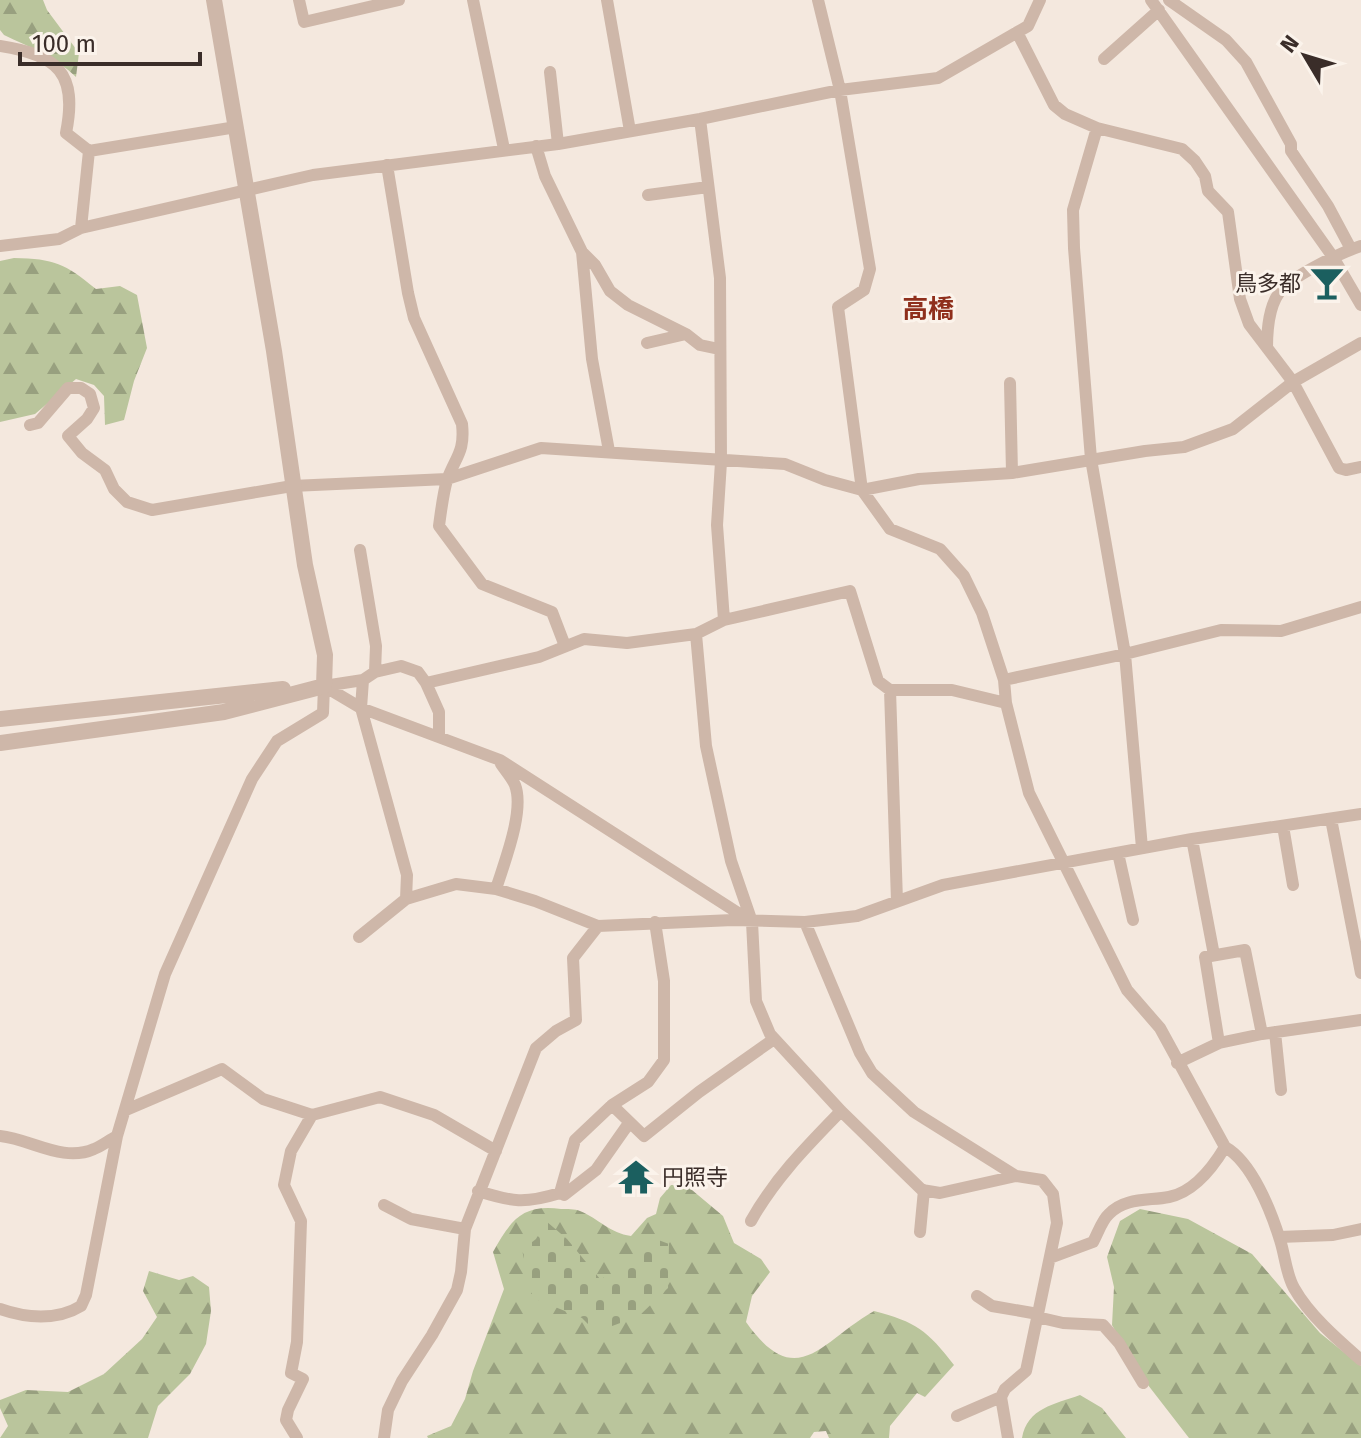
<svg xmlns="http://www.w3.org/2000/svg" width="1361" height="1438" font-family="'Fira Sans','Noto Sans JP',sans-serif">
	<defs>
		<pattern id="forest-firs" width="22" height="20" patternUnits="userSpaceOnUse" patternTransform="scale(2)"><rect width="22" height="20" fill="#bac59c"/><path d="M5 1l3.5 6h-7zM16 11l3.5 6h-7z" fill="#98a07f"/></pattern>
		<pattern id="cemetery-stones" width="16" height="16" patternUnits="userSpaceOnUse" patternTransform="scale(2)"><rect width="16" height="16" fill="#bac59c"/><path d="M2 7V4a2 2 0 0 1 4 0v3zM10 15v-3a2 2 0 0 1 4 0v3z" fill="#98a07f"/></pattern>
	</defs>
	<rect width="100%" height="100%" fill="#f4e8de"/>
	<path fill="url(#forest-firs)" d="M0 0H43L47 10 79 53 76 77C56 57 29 47 4 35L0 30Z
		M14 258C55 259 64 263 96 289L120 286 137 295 147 348 134 381 124 420 105 425 104 396 94 385 76 379 35 414 0 422V261Z
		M671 1185H686L723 1216 734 1243 761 1259 770 1272 752 1296 746 1322C797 1394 821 1341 874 1311 916 1322 927 1330 954 1365L925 1397 917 1393 890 1426 889 1438H829L826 1431 814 1432 810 1438H428L427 1436 451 1426 465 1399 473 1371 504 1289 493 1252C511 1220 522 1204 561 1209 567 1209 575 1209 580 1211 599 1219 610 1233 631 1236L647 1218 656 1214 660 1198Z
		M1140 1209 1188 1219 1252 1254 1320 1333 1361 1366V1438H1189L1141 1376 1112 1325 1114 1287 1107 1257 1120 1221Z
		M149 1271 179 1280 193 1276 209 1287 211 1311 206 1344 190 1374 158 1406 148 1438H0L8 1426 0 1408V1400L26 1390 68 1392 104 1374 142 1339 157 1317 143 1291Z
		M1080 1395 1102 1408 1126 1438H1022C1027 1408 1055 1404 1080 1395Z"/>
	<path fill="url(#cemetery-stones)" d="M546 1221 567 1239 600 1279 628 1269 653 1238 669 1244 668 1288 639 1316 596 1332 582 1318 533 1298 522 1250 536 1239Z"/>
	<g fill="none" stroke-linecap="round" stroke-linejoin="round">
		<path stroke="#ceb7a9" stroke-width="12" d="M299 0 304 22 399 0
			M473 0 504 149
			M607 0 630 131
			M818 0 840 90 870 269 864 290 838 307 862 490 890 529 940 549 964 576 982 613 1004 680 1006 703 1029 793 1127 990 1160 1028 1225 1147C1213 1167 1194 1192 1169 1197 1149 1201 1125 1197 1109 1214 1102 1220 1098 1233 1093 1242L1050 1258
			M1151 0 1333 257 1361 305
			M1169 0 1226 40 1246 62 1291 144V151L1328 206 1351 249
			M1017 32 1054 105 1065 114 1097 128 1182 149 1195 161 1205 176 1208 191 1228 212 1240 299 1249 324 1293 382 1339 468 1346 470 1361 467
			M0 46C58 55 78 73 66 133L89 151 81 228
			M1104 59 1159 10
			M550 72 558 144
			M700 119 720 278 721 462 717 525 724 620 696 634 706 746 731 861 752 922 756 1001 770 1034 841 1111 922 1190 940 1193 1016 1176 1042 1180 1053 1194 1057 1223 1026 1371 1005 1389 1001 1397 1008 1438
			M1097 128 1073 210 1074 248 1091 459 1125 654 1142 848
			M536 146 545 176 582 252 592 359 609 451
			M89 151 236 127
			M387 165 408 293 414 318 462 424C465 452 456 456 447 480 443 494 441 511 439 526L482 584 552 612 565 646
			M648 195 708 187
			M0 246 59 239 81 228 313 175 558 144 700 119 840 90 938 78 1028 26 1040 0
			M582 252 595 265 610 291 628 305 686 334 700 345 719 349
			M647 343 686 334
			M1267 348C1267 329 1269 302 1283 288 1299 273 1340 253 1361 246
			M1010 383 1012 473
			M30 425 38 423 68 388H81L90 394 94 408 87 419 68 436 82 453 105 470 114 489 127 502 152 510 292 486 447 479 541 448 785 464 825 480 862 490 919 479 1012 473 1145 451 1184 447 1233 429 1293 382 1361 343
			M360 550 376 646 375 672
			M724 620 850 591 878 681 890 690H952L1006 703
			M363 680 361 708 407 875 406 899 456 884 496 889 535 901 598 926 733 920 805 922 857 916 943 885 1192 839 1361 814
			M1004 680 1125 654 1221 630 1281 631 1361 607
			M324 686 361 708 500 760 749 920
			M324 686 363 680 375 672 401 666 418 672 426 683
			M890 690 897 901
			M439 736V712L426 683 539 657 584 639 627 643 696 634
			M1331 819 1361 973
			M1283 826 1293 885
			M1192 839 1214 955
			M1118 853 1133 920
			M496 889C504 863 525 811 515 785 512 778 505 770 501 764
			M805 922 860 1053 872 1073 914 1112 1016 1176
			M359 937 406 899
			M1275 1032 1281 1090
			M1219 1043 1205 957 1245 950 1262 1034
			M1177 1063 1219 1043 1262 1034 1361 1020
			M612 1105 648 1082 664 1060V981L655 922
			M126 1110 222 1069 263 1099 312 1115 380 1097 434 1115 496 1151
			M0 1136C31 1139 63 1163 94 1149 102 1146 109 1140 117 1136L165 974 252 779 277 741 323 713 324 686
			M1225 1147C1252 1162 1271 1211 1280 1240 1285 1255 1286 1274 1294 1288 1309 1315 1338 1340 1361 1360
			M478 1191C513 1202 524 1204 560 1193L564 1195 596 1170 629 1123
			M560 1193 575 1140 612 1105 644 1136 699 1092 774 1039
			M384 1205 411 1219 465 1229
			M751 1221C775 1178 807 1146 841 1111
			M920 1232 924 1190
			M1279 1237 1333 1235 1361 1229
			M977 1296 992 1306 1038 1314
			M0 1309C25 1318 57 1321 81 1306L86 1295 117 1136
			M1037 1317 1063 1323 1103 1325 1119 1343 1143 1383
			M957 1416 1001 1397
			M297 1438 286 1420 288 1410 303 1379 291 1373 297 1342 301 1221 284 1185 291 1151 312 1115
			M384 1438 388 1410 402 1381 432 1335 457 1290 461 1272 465 1229 536 1048 556 1031 576 1020 573 958 598 926"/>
		<path stroke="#ceb7a9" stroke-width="16" d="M214 0 274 351 305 565 325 655 324 686
			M0 719 283 689
			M0 743 224 712 324 686"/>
	</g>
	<defs>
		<g id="bar-bare" transform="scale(2.76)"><path d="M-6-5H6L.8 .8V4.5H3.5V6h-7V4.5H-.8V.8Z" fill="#1b5f5f" stroke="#fbf3eb" stroke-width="2.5" paint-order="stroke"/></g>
		<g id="temple-bare" transform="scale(2.76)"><path d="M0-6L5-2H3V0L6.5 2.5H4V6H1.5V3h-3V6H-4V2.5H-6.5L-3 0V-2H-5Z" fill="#1b5f5f" stroke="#fbf3eb" stroke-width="2.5" paint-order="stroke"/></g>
	</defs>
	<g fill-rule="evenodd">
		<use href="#bar-bare" x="1327" y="283"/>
		<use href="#temple-bare" x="636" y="1177"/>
	</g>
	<g text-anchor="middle" stroke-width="6" stroke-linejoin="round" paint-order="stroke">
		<g font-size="22" fill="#3a2d29" stroke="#fbf3eb" text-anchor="end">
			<text x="1301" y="291">鳥多都</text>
			<text x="662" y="1185" text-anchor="start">円照寺</text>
		</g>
		<g font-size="26" font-weight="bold" fill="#8f2f1c" stroke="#fbf3eb">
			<text x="928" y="318">高橋</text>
		</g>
	</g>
	<g transform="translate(1305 56) rotate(308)" stroke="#fbf3eb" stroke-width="6" paint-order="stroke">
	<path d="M0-6L14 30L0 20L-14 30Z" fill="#3a2d29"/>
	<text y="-12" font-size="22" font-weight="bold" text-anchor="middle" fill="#3a2d29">N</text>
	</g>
	<path d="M20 52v12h180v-12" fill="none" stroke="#3a2d29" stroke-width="4"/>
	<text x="32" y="52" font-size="24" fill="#3a2d29" stroke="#fbf3eb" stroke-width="6" paint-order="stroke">100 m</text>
</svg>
